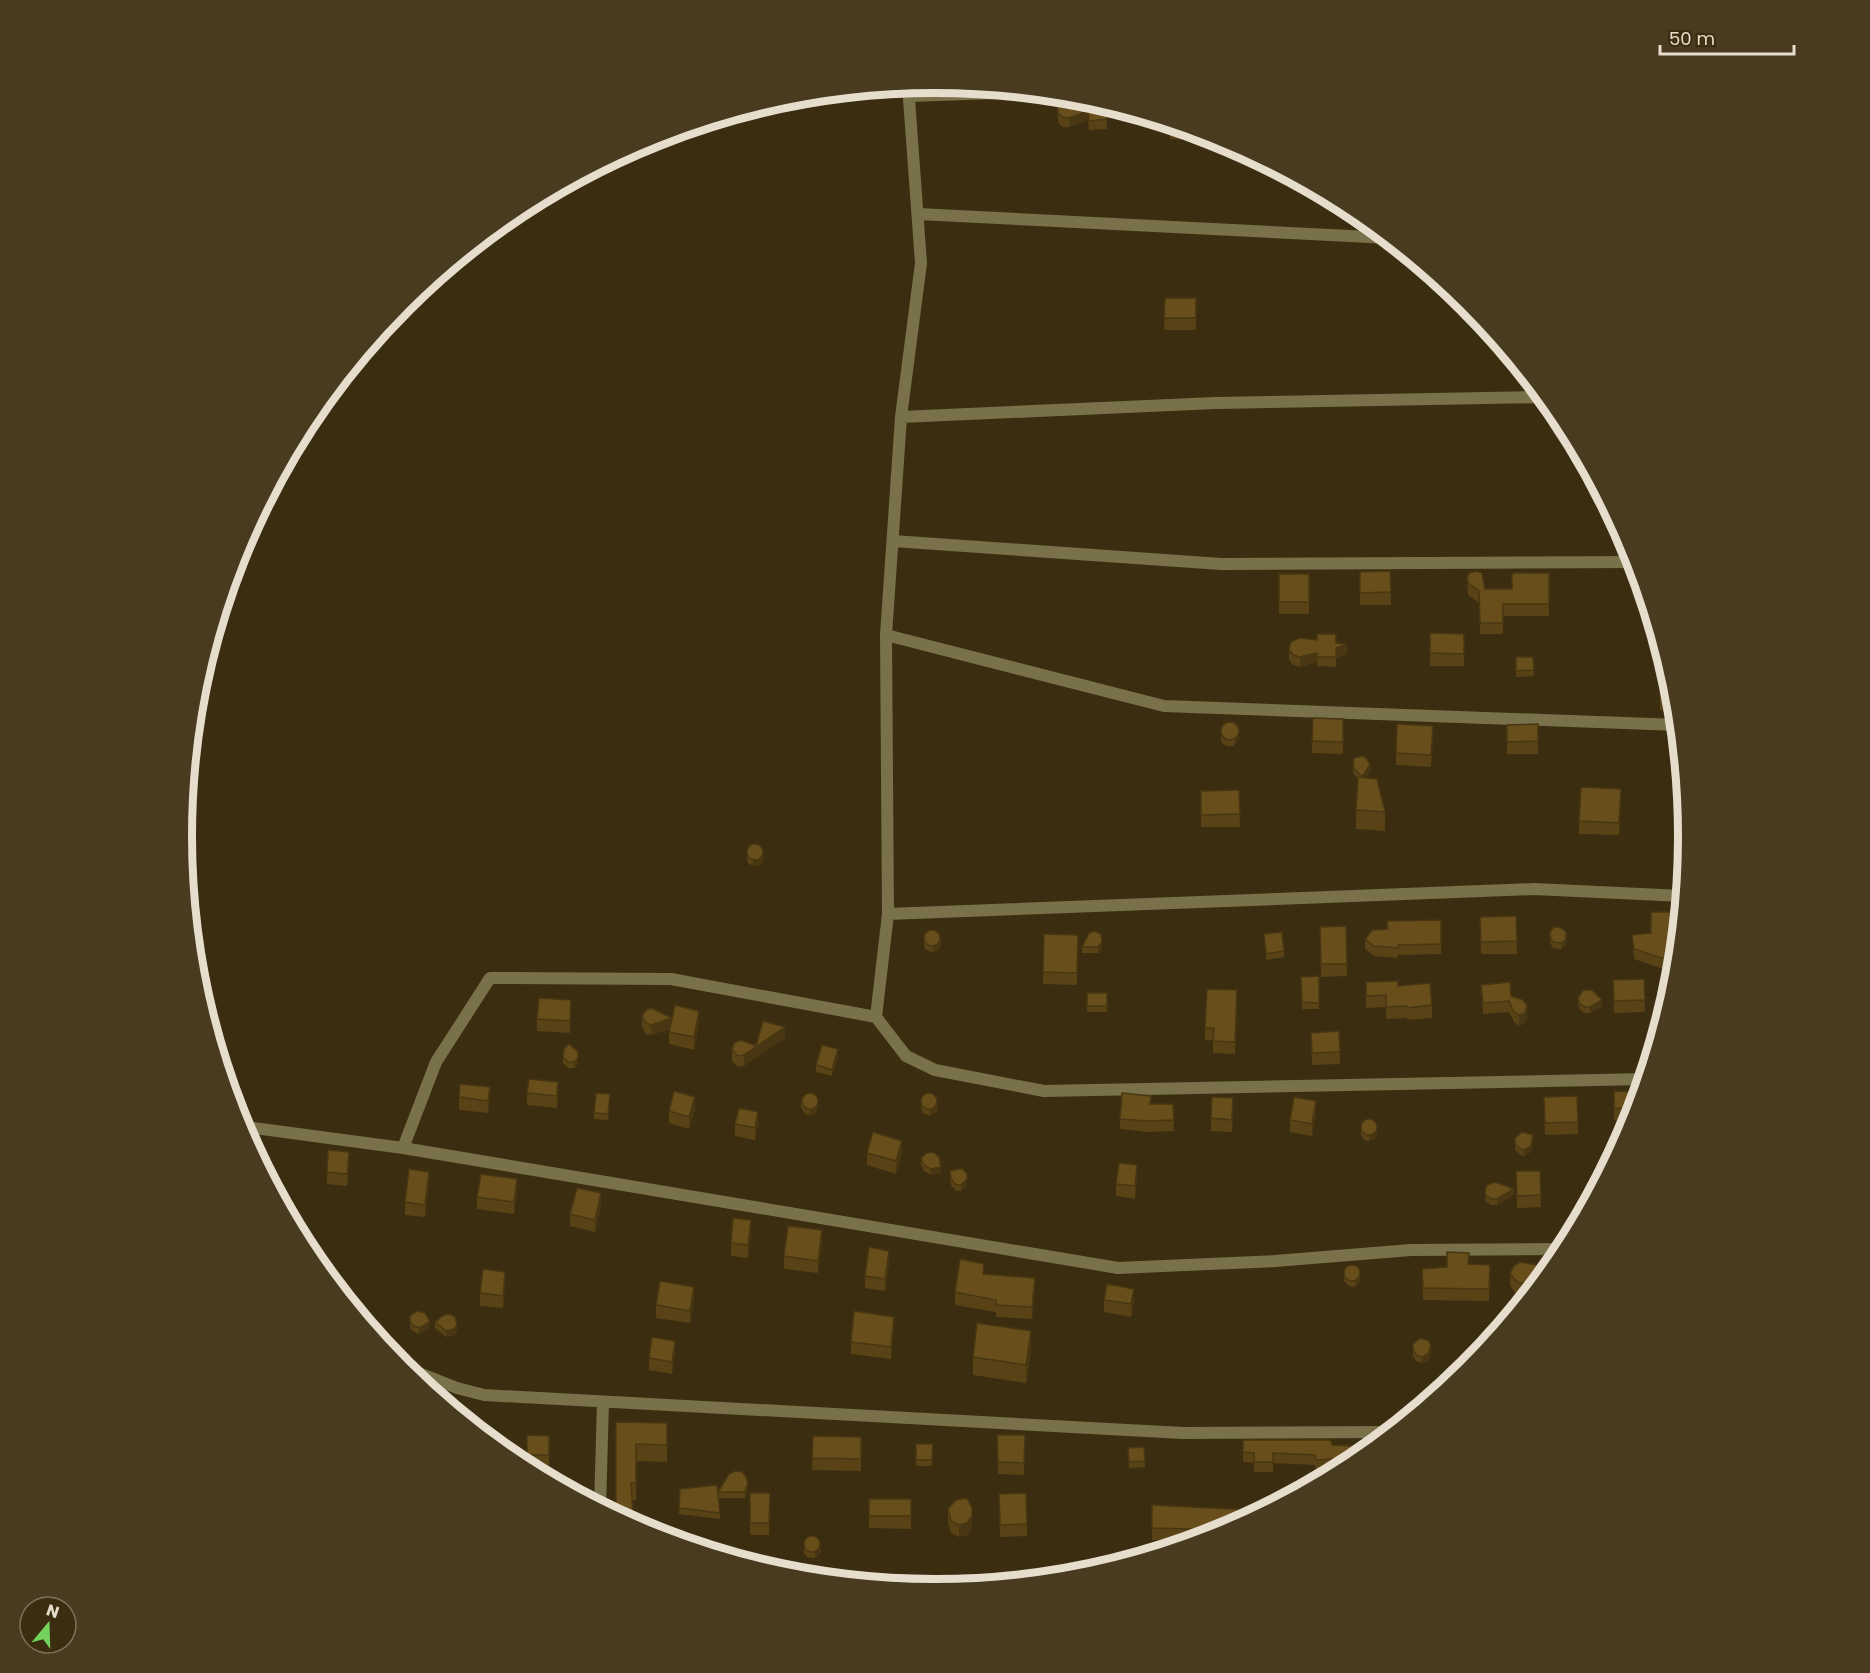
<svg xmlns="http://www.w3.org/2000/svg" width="1870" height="1673" font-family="Poppins,sans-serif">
	<rect width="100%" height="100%" fill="#3b2d10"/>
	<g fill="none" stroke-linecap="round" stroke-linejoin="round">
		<path stroke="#79714a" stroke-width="12" d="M909 96 1028 92
			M918 214 1389 238
			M901 417 1215 403 1545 397
			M893 541 1221 564 1636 562
			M886 635 1164 706 1678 725
			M888 914 1534 889 1683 896
			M876 1017 906 1056 935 1070 1044 1091 1646 1079
			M239 1126 403 1148 436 1062 490 978 671 979 876 1017 888 914 886 635 901 417 921 263 908 85
			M403 1148 1118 1268 1275 1261 1411 1250 1565 1249
			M407 1374 419 1373 457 1388 484 1395 1183 1433 1392 1432
			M600 1508 603 1402"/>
	</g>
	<path fill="#594316" d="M1075 102 1108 105V112H1106L1107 129 1089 130 1088 120 1069 127H1062L1058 122 1057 106Z
		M1170 124 1224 140 1236 147H1224L1223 140 1170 139Z
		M1430 272 1441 281 1434 279Z
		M1165 298H1196V330H1164Z
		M1390 571 1391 605H1360V572Z
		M1549 573V616H1503V634H1480L1479 603 1468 595 1467 578 1485 589H1512Z
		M1279 574H1309V614H1279Z
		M1430 633 1464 634V666H1430Z
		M1336 643 1347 654 1336 658V667L1317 666V662L1300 667 1293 665 1289 660V650Z
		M1516 657H1533L1534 676 1516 677Z
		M1660 674 1675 690 1677 710H1660Z
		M1313 718 1343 719V754L1312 753Z
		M1538 724V754H1507V725Z
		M1221 729 1239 738 1234 746H1226L1221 742Z
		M1433 739 1431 767 1396 765V753Z
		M1353 767 1370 771 1366 778 1385 812V831L1356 829V810L1358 779 1353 773Z
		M1239 790 1240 827H1201V791Z
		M1621 801 1619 835 1579 834V821Z
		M747 851 764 860 761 865 753 866 748 863 747 857Z
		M1682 912 1676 968H1661L1634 959 1632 935 1651 933Z
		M1516 916 1517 954H1481L1480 917Z
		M1441 920V954L1398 955V958L1374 956 1365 949V939L1387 929Z
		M1346 926 1347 976 1321 977 1320 927Z
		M1094 931 1102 948 1098 953H1082V947Z
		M1550 932 1566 946 1561 949 1553 948 1550 943Z
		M1044 934 1078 935 1077 985 1043 984Z
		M1264 934 1284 951V957L1266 960Z
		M924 938 941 943 940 949 933 953 925 949 924 944Z
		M1319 976V1009H1302L1301 977Z
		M1644 979 1645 1012 1614 1013 1613 980Z
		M1366 982 1398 986 1432 1005V1018L1407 1020V1018L1386 1019V1007L1366 1008Z
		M1481 985 1511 996 1527 1017 1525 1023 1519 1026 1514 1022 1509 1012 1483 1014Z
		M1087 993H1107V1012H1087Z
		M1578 998 1602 1006 1590 1013H1585L1580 1010 1578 1004Z
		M1237 1002 1235 1054 1213 1053V1040H1205V1028Z
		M571 1012 570 1033 537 1031V1019Z
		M642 1016 672 1018 699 1023 694 1050 669 1044V1029L651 1035 646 1034 642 1027Z
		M1339 1031 1340 1064 1312 1065 1311 1033Z
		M785 1038 744 1066 738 1067 732 1061V1050L756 1046Z
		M838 1055 832 1076 816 1072V1065Z
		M563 1057 578 1058V1064L574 1068H568L563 1063Z
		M527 1093 558 1094 557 1108 527 1105Z
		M1577 1096 1578 1134 1545 1135 1544 1097Z
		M459 1097 490 1099 488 1113 459 1110Z
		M1639 1099 1633 1121 1614 1120V1108Z
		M610 1100 608 1120 594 1119V1113Z
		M801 1101 818 1106 815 1114 810 1115 805 1114 801 1107Z
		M921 1101 938 1107 937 1112 930 1116 923 1113 921 1107Z
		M1151 1104H1173L1174 1131 1147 1132 1120 1129V1119Z
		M695 1110 689 1129 669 1123V1111Z
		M1233 1110 1232 1132 1211 1131V1118Z
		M1316 1113 1312 1136 1290 1132V1120Z
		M735 1124H758L755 1140 735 1136Z
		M1361 1129 1377 1132 1375 1139 1369 1141 1364 1140 1361 1135Z
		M1515 1138 1533 1141 1531 1152 1524 1156 1519 1154 1515 1150Z
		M867 1153H902L896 1174 867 1165Z
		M921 1158 941 1173 931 1175 924 1171 921 1164Z
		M349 1164 347 1186 327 1184V1172Z
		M950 1171 967 1185 961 1191H956L951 1185Z
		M1516 1171H1540L1541 1207 1517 1208Z
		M1137 1178 1135 1199 1116 1196V1184Z
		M429 1184 425 1217 405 1215V1202Z
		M1485 1190 1514 1195 1497 1205H1491L1486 1202 1485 1196Z
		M517 1192 514 1214 477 1209V1197Z
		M601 1205 595 1232 570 1226V1214Z
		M751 1232 748 1258 731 1256V1243Z
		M822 1242 818 1273 784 1269V1256Z
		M1562 1255 1529 1295 1520 1296 1514 1292 1510 1285V1273L1544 1266Z
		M889 1263 885 1291 865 1288V1276Z
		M1447 1267 1490 1277 1489 1301 1423 1300 1422 1269Z
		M1345 1269 1360 1278 1359 1283 1355 1287 1349 1286 1344 1281Z
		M984 1274 1035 1290 1032 1319 996 1317V1312L955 1305V1292Z
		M505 1284 503 1308 480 1306V1293Z
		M694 1299 690 1323 656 1318V1305Z
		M1104 1300 1134 1301 1131 1317 1104 1312Z
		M410 1316 430 1328 419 1334 414 1332 410 1328Z
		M435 1322 457 1331 454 1335 446 1337 435 1328Z
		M894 1329 891 1359 851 1354V1342Z
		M1413 1344 1431 1352 1428 1361 1422 1363 1416 1361 1413 1356Z
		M1031 1349 1026 1383 973 1375V1357Z
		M675 1353 672 1374 649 1370V1358Z
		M616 1422 667 1423V1462L636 1461V1500H632L633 1526 616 1517Z
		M527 1435 549 1436V1467H527Z
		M997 1435H1025L1024 1475 998 1474Z
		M813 1436 861 1437V1471L812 1470Z
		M1243 1440 1332 1445 1374 1447 1354 1464 1344 1469 1316 1470 1315 1465 1273 1463V1472H1254V1463L1243 1462Z
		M916 1444H933L932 1466H916Z
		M1144 1447 1145 1467 1129 1468 1128 1448Z
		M748 1489 745 1498H718V1492Z
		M750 1493H770L769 1535H750Z
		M999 1494 1027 1524V1536L1000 1537Z
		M869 1499H911V1529L869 1528Z
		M679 1508 720 1513V1519L679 1514Z
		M972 1508V1528L967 1535 959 1537 951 1533 948 1522V1509Z
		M1250 1519 1223 1533 1196 1541 1152 1540V1528Z
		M804 1547 821 1552 815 1558 807 1557 804 1553Z"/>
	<path fill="#483712" d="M1105 104 1108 105V112L1105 113Z
		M1088 111V120L1069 127V118Z
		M1347 644V654L1336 658V648Z
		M1317 653V662L1300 667V657Z
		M1239 732V738L1234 746V740Z
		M1370 765V771L1362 783V777Z
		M764 854V860L761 865 753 866V860Z
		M941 937 940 949 933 953V947Z
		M1566 938V946L1561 949V943Z
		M1102 942V948L1098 953V947Z
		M1602 1000V1006L1590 1013V1007Z
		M1527 1006V1017L1525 1023 1519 1026V1015Z
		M699 1011V1023L694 1050V1037Z
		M672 1018V1029L651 1035V1025Z
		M785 1027V1038L744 1066V1055Z
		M838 1049V1055L832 1076V1070Z
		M578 1052V1064L574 1068V1062Z
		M558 1082V1094L557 1108V1096Z
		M490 1087V1099L488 1113V1101Z
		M695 1097V1110L689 1129V1117Z
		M818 1100V1106L815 1114 810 1115V1109Z
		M938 1101 937 1112 930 1116V1110Z
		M1316 1101V1113L1312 1136V1124Z
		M758 1112V1124L755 1140V1128Z
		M1377 1126V1132L1375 1139 1369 1141V1135Z
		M1533 1135 1531 1152 1524 1156V1150Z
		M902 1141V1153L896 1174V1161Z
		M1137 1165V1178L1135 1199V1186Z
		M941 1167V1173L931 1175V1169Z
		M429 1172V1184L425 1217V1205Z
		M517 1179V1192L514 1214V1202Z
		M967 1179V1185L961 1191V1185Z
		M1514 1189V1195L1497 1205V1199Z
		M601 1193V1205L595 1232V1220Z
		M751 1220V1232L748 1258V1245Z
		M822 1230V1242L818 1273V1261Z
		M889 1251V1263L885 1291V1279Z
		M505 1272V1284L503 1308V1296Z
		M1360 1272 1359 1283 1355 1287V1280Z
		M1035 1278V1290L1032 1319V1307Z
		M694 1287V1299L690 1323V1311Z
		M1134 1289V1301L1131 1317V1304Z
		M894 1317V1329L891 1359V1347Z
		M430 1322V1328L419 1334V1328Z
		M457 1325V1331L454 1335 446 1337V1331Z
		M1031 1331V1349L1026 1383V1365Z
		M675 1341V1353L672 1374V1362Z
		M1431 1346V1352L1428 1361 1422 1363V1357Z
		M748 1483V1489L745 1498V1492Z
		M972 1516V1528L967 1535 959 1537V1525Z
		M821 1546V1552L815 1558V1552Z"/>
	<path fill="#674e1a" stroke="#483712" stroke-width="1.5" d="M1063 98H1069L1075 102 1093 100 1105 104 1107 119 1089 121 1088 111 1069 118 1062 117 1058 113 1057 106Z
		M1170 124 1182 127H1170Z
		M1165 298H1196V318H1164Z
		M1390 571 1391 592 1360 593V572Z
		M1477 571 1482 573 1485 589H1512V573H1549V604H1503V623H1480L1479 591 1468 583 1467 578 1469 573Z
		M1279 574H1309V602H1279Z
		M1430 633 1464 634V654L1430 653Z
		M1317 634H1336V643L1347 644 1336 648V657H1317V653L1300 657 1293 655 1289 650 1291 642 1299 638 1317 640Z
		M1516 657H1533L1534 670 1516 671Z
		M1660 674H1670L1675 690V698H1660Z
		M1313 718 1343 719V742L1312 741Z
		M1221 731a9 9 0 1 1 18 0a9 9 0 1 1-18 0Z
		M1397 724 1433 726 1431 755 1396 753Z
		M1538 724V741L1507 742V725Z
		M1363 756 1367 759 1370 765 1362 777 1353 767 1354 758Z
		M1358 777 1377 779 1385 812 1356 810Z
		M1581 787 1621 789 1619 823 1579 821Z
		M1239 790 1240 814 1201 815V791Z
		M747 852a8 8 0 1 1 16 0a8 8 0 1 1-16 0Z
		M1651 912H1682L1677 958H1661L1634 949 1632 935 1651 933Z
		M1516 916 1517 941 1481 942 1480 917Z
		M1441 920V944L1398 945V948L1374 946 1365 939 1372 930 1388 929 1387 921Z
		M1346 926 1347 964H1321L1320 927Z
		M1554 927H1560L1566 932V940L1561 943 1553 942 1550 937V932Z
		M924 938a8 8 0 1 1 16 0a8 8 0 1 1-16 0Z
		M1094 931 1101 934 1102 942 1098 947H1082L1089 933Z
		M1282 932 1284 951 1266 954 1264 934Z
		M1044 934 1078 935 1077 973 1043 972Z
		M1319 976V1003L1302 1002 1301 977Z
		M1644 979 1645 1000 1614 1001 1613 980Z
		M1398 981V986L1430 983 1432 1005 1407 1008V1006L1386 1007V995L1366 996V982Z
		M1510 982 1511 996 1523 1000 1527 1006 1525 1013 1519 1015 1514 1012 1509 1001 1483 1003 1481 985Z
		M1207 989 1237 990 1235 1042 1213 1041 1214 1028H1205Z
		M1583 990H1592L1602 1000 1590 1007H1585L1580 1004 1578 998Z
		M1087 993H1107V1006H1087Z
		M539 998 571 1000 570 1021 537 1019Z
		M675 1005 699 1011 694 1037 669 1032Z
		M651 1008 672 1018 651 1025 646 1023 642 1016 646 1010Z
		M763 1021 785 1027 744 1055 738 1056 732 1050 734 1043 741 1040 756 1046Z
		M1339 1031 1340 1052 1312 1053 1311 1033Z
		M569 1044 578 1052V1058L574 1062H568L563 1057 564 1049Z
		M822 1045 838 1049 832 1070 816 1065Z
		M529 1079 558 1082 557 1096 527 1093Z
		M460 1084 490 1087 488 1101 459 1097Z
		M674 1091 695 1097 689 1117 669 1111Z
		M1614 1091 1639 1092V1101L1636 1109 1614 1108Z
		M802 1101a8 8 0 1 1 16 0a8 8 0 1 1-16 0Z
		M921 1101a8 8 0 1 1 16 0a8 8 0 1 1-16 0Z
		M596 1093 610 1094 608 1114 594 1113Z
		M1122 1093 1151 1096 1150 1104H1173L1174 1120 1147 1121 1120 1119Z
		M1577 1096 1578 1122 1545 1123 1544 1097Z
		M1212 1097 1233 1098 1232 1120 1211 1118Z
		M1294 1097 1316 1101 1312 1124 1290 1120Z
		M739 1108 758 1112 755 1128 735 1124Z
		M1361 1127a8 8 0 1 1 16 0a8 8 0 1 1-16 0Z
		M873 1132 902 1141 896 1161 867 1153Z
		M1522 1132 1533 1135 1531 1146 1524 1150 1519 1148 1515 1144V1138Z
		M328 1150 349 1152 347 1174 327 1172Z
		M933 1152 939 1157 941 1167 931 1169 924 1165 921 1158 927 1153Z
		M1119 1163 1137 1165 1135 1186 1116 1184Z
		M409 1169 429 1172 425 1205 405 1202Z
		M958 1169H963L967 1174V1179L961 1185H956L951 1179 950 1171Z
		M1516 1171H1540L1541 1195 1517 1196Z
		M481 1174 517 1179 514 1202 477 1197Z
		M1495 1182 1514 1189 1497 1199H1491L1486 1196 1485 1190 1487 1185Z
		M577 1188 601 1193 595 1220 570 1214Z
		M733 1218 751 1220 748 1245 731 1243Z
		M788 1226 822 1230 818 1261 784 1256Z
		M869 1247 889 1251 885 1279 865 1276Z
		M1447 1252 1469 1253 1468 1264 1490 1265 1489 1289 1423 1288 1422 1269 1447 1267Z
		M1544 1255H1562L1539 1283H1520L1514 1279 1510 1273 1514 1266 1520 1262 1544 1266Z
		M960 1259 984 1264 983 1274 1035 1278 1032 1307 996 1305V1300L955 1292Z
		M1344 1273a8 8 0 1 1 16 0a8 8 0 1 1-16 0Z
		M483 1269 505 1272 503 1296 480 1293Z
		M660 1281 694 1287 690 1311 656 1305Z
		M1107 1284 1134 1289 1131 1304 1104 1300Z
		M417 1311 425 1313 430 1322 419 1328 414 1326 410 1322V1316Z
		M854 1311 894 1317 891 1347 851 1342Z
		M450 1314 455 1317 457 1325 454 1329 446 1331 435 1322 444 1315Z
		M977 1323 1031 1331 1026 1365 973 1357Z
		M652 1337 675 1341 672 1362 649 1358Z
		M1420 1338 1429 1341 1431 1346 1428 1354 1422 1357 1416 1355 1413 1350V1344Z
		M616 1422 667 1423V1445L636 1444V1483H631L633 1515 616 1516Z
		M527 1435 549 1436V1455H527Z
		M997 1435H1025L1024 1463 998 1462Z
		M813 1436 861 1437V1459L812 1458Z
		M1243 1440H1331L1332 1445 1374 1447 1354 1464V1458L1316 1460 1315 1455 1273 1453V1462H1254V1453L1243 1452Z
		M916 1444H933L932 1460H916Z
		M1144 1447 1145 1461 1129 1462 1128 1448Z
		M735 1471 742 1472 746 1477 748 1483 745 1492H718L729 1474Z
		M717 1485 720 1513 679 1508 680 1489Z
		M750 1493H770L769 1523H750Z
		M1026 1493 1027 1524 1000 1525 999 1494Z
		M967 1498 972 1508V1516L967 1523 959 1525 951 1521 948 1509 956 1500Z
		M869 1499H911V1516H869Z
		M1152 1505 1250 1510V1519L1229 1530 1152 1528Z
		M804 1544a8 8 0 1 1 16 0a8 8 0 1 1-16 0Z"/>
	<path d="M0 0H1870V1673H0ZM192 836a743 743 0 1 1 1486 0a743 743 0 1 1-1486 0Z" fill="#493b1f" fill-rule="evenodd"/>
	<path fill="none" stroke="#e6ddcd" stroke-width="8" d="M192 836a743 743 0 1 1 1486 0a743 743 0 1 1-1486 0Z"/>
	<g transform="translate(48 1625) rotate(19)"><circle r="28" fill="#3b2d10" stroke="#7f735c" stroke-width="1.5"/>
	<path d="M0-4.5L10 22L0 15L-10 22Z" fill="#72d25d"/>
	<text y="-9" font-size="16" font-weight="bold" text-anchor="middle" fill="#e6ddcd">N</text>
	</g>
	<path d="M1660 45v9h134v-9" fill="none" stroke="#e6ddcd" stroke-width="3"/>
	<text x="1669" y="45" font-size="18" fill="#e6ddcd" stroke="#3b2d10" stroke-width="4.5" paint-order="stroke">50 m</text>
</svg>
